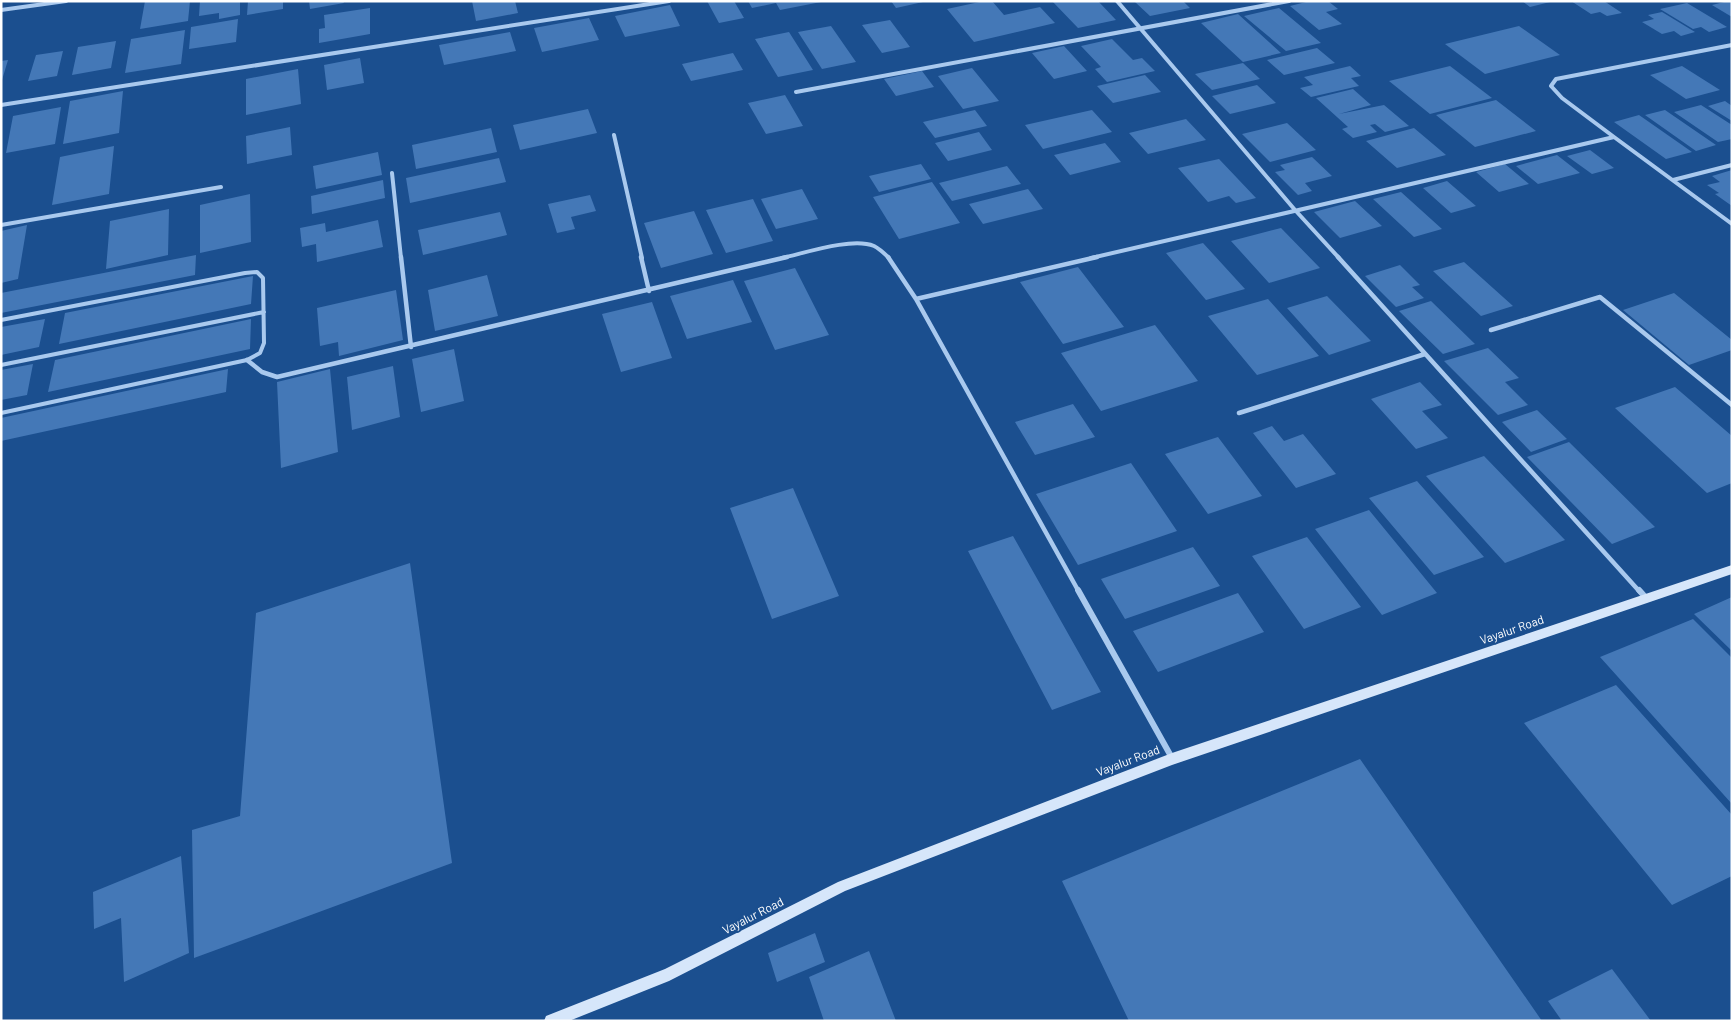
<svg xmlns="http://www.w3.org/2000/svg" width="1733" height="1022" font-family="Barlow,sans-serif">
	<rect width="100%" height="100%" fill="#1b4f8f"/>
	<path fill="#4478b7" d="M145 1H190L188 21 140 29Z
		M200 1H240V15L219 19V13L199 16Z
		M248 1H283V9L247 15Z
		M309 1H343L344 3 310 9Z
		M472 1H515L518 13 476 21Z
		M707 1H734L744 18 719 23Z
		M748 1H821V2L780 10 776 3 752 8Z
		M891 1H923V2L896 8Z
		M984 1H992L1004 15 1040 7 1055 23 974 42 947 9Z
		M1052 1H1098L1116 20 1078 28Z
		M1141 1H1183L1190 8 1150 16 1135 2Z
		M1310 1H1328L1338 9 1326 12 1342 24 1319 30 1290 6Z
		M1522 1H1550V2L1530 7Z
		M1571 1H1604L1622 13 1607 16 1600 12 1591 14Z
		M1728 1H1732V17L1712 5Z
		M1687 3 1727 27 1709 32 1701 27 1693 29 1660 9Z
		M670 5 680 26 625 37 615 16Z
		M370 8V34L319 43V29L325 28 324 15Z
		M1279 8 1321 43 1286 51 1244 16Z
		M1662 12 1667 15 1695 32 1681 36 1674 31 1662 34 1642 22 1654 19 1648 15Z
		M1238 14 1281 53 1243 62 1201 23Z
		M589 18 599 40 542 52 534 28Z
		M238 19 236 42 189 49 191 27Z
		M890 20 910 47 882 53 862 25Z
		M831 26 856 62 822 69 798 32Z
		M1519 26 1560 55 1485 74 1445 44Z
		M185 30 181 64 125 73 131 39Z
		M510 32 516 51 444 65 439 45Z
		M789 32 813 70 778 77 755 39Z
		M1112 39 1133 60 1142 58 1155 71 1107 82 1095 69 1101 67 1081 46Z
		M116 41 111 68 72 75 78 47Z
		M1064 46 1087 71 1054 79 1032 53Z
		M1317 48 1335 63 1284 75 1267 60Z
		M63 51 57 76 28 81 36 55Z
		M733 53 743 70 691 81 682 64Z
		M360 58 364 83 327 90 324 65Z
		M8 60 2 80H1V61Z
		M1243 63 1260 79 1212 90 1195 74Z
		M1350 66 1361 76 1351 78 1359 86 1311 97 1300 88 1313 85 1304 77Z
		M1450 66 1492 98 1430 114 1389 81Z
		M1682 66 1720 90 1686 99 1650 75Z
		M972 68 999 101 963 109 938 76Z
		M298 69 301 104 246 115V79Z
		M922 71 934 87 896 96 884 79Z
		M1145 75 1161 92 1113 103 1097 86Z
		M1257 85 1276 103 1230 114 1212 96Z
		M1353 89 1371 105 1339 114 1384 105 1409 126 1385 132 1375 124 1370 125 1377 132 1353 138 1342 129 1348 127 1316 98Z
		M123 91 119 133 63 144 70 101Z
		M785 95 803 126 766 134 748 103Z
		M1496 100 1536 131 1475 147 1436 115Z
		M1725 101 1732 106V121L1708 106Z
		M1701 105 1732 125V139L1718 142 1674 112Z
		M61 107 55 144 6 153 13 116Z
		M588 109 597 133 520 150 513 125Z
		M975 110 987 126 935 138 923 122Z
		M1092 110 1112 132 1043 149 1025 125Z
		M1665 110 1716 145 1696 151 1645 115Z
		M1639 115 1692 152 1666 159 1614 122Z
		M1186 119 1206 140 1148 154 1129 133Z
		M1287 123 1316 150 1270 162 1242 134Z
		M290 127 292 155 247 164 246 136Z
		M491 128 497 152 416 169 412 145Z
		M1414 128 1446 155 1397 168 1366 141Z
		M979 132 992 150 948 161 935 143Z
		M1105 143 1121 162 1070 175 1054 155Z
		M114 146 109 194 52 205 60 157Z
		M1590 150 1614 168 1592 174 1567 156Z
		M378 152 382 175 316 189 313 166Z
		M1557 155 1580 173 1538 184 1516 166Z
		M1312 157 1332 176 1305 183 1312 191 1298 195 1275 172 1285 170 1280 165Z
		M499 158 506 182 410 203 406 178Z
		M1219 159 1256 198 1236 203 1229 196 1208 202 1178 168Z
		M921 164 931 179 879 192 869 176Z
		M1505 164 1529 184 1499 192 1476 172Z
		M1007 166 1021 184 952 201 939 183Z
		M1732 170V206L1715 194 1719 193 1707 185 1720 182 1712 176Z
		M383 180 385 198 312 214 311 196Z
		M1447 181 1476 206 1451 213 1423 188Z
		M932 182 960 223 899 239 873 197Z
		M802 189 818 219 776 229 761 199Z
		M1028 189 1043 209 983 224 969 204Z
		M1401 192 1442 229 1414 237 1373 199Z
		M250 194 251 242 200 253V205Z
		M590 195 596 211 571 217 575 229 557 233 548 204Z
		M753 199 773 241 726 253 706 210Z
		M1355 201 1382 226 1340 238 1314 212Z
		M169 209 168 255 106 269 110 221Z
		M694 211 713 254 661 268 644 223Z
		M500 212 507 235 423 255 418 230Z
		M378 220 383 247 317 262 316 244 302 247 300 228 325 223 326 232Z
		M27 225 18 279 1 283V231Z
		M1281 228 1320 268 1269 283 1231 241Z
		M1203 243 1245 289 1206 300 1166 253Z
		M196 255 195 275 1 313V293Z
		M1464 262 1513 306 1481 316 1433 271Z
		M1400 265 1420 285 1412 287 1424 298 1396 307 1365 276Z
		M1078 267 1124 327 1063 344 1020 282Z
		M795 268 829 335 775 350 744 281Z
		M487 275 498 316 435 331 428 290Z
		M253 276 251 304 59 344 65 313Z
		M733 280 752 322 687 339 670 296Z
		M396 290 403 340 339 356 338 342 320 346 317 308Z
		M1674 293 1732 340V350L1689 365 1623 310Z
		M1327 296 1371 341 1329 355 1287 308Z
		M1268 299 1319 356 1257 375 1208 316Z
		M1431 301 1475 344 1443 354 1399 311Z
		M652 302 672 358 621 372 602 314Z
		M45 319 39 347 1 355V327Z
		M251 319 250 349 48 392 55 360Z
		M1155 325 1198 381 1101 411 1061 353Z
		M1488 348 1519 378 1505 382 1528 405 1498 415 1444 361Z
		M454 349 464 401 421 412 412 359Z
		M33 364 27 395 1 400V370Z
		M393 366 400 417 352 430 347 377Z
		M228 369 226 392 1 441V418Z
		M330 369 338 452 281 468 277 382Z
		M1420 382 1442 405 1422 411 1448 438 1416 449 1371 399Z
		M1675 387 1732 436V483L1707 493 1615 408Z
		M1073 404 1095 437 1035 455 1015 422Z
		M1537 410 1567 439 1531 452 1502 422Z
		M1272 426 1284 441 1303 434 1336 474 1296 488 1253 433Z
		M1218 437 1262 496 1208 514 1165 454Z
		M1569 442 1655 527 1612 544 1527 457Z
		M1484 456 1565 540 1505 563 1426 476Z
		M1131 463 1177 531 1078 565 1036 494Z
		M1417 481 1484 557 1434 575 1369 498Z
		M793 488 839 596 772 619 730 508Z
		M1369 510 1437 593 1382 615 1315 529Z
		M1013 536 1101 692 1052 710 968 551Z
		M1307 537 1361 607 1304 629 1252 556Z
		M1193 547 1220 586 1125 619 1101 579Z
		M410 563 452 863 194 958 192 830 240 816 256 613Z
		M1238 593 1264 632 1158 672 1133 631Z
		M1732 597V651L1694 614Z
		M1693 619 1732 658V804L1600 657Z
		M1616 685 1732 815V876L1672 905 1524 723Z
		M1360 759 1542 1021H1129L1062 881Z
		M181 856 189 953 124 982 121 918 94 929 93 892Z
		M815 933 825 962 777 982 768 953Z
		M869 951 896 1021H824L809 977Z
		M1612 969 1651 1021H1562L1548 1001Z"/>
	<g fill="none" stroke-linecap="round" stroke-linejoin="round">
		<path stroke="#a9c9ee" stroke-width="4" d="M1 320 245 273 257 272 263 278 264 343 260 353 247 360 1 413
			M1 365 264 312"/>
		<path stroke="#a9c9ee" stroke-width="4" d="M1117 1 1295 210 1339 258
			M1 10 66 1
			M796 92 1289 1
			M1 105 669 1
			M614 135 642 258
			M1614 137 1562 98 1551 86 1556 79 1732 45
			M392 173 401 258
			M1673 180 1732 165
			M1 225 221 187
			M782 258C805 253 852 237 874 246 880 249 885 254 889 258
			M1091 258 1614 137 1732 224"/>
		<path stroke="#a9c9ee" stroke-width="4.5" d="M401 257 411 347
			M641 257 649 291
			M888 257 916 299
			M1338 257 1640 592
			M1491 330 1600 297 1732 405
			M247 360 262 372 277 377 787 257
			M1239 413 1425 354
			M1079 592 916 299 1097 257"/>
		<path stroke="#a9c9ee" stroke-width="6" d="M1078 590 1172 758
			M1639 590 1647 599"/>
		<path fill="#d6e6fa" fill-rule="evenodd" d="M1732 565V574L1172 765 845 891 669 981 569 1021H544L546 1016 665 969 838 882 1172 753Z"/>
	</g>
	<g text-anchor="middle" stroke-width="4" stroke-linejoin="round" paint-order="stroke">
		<g font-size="12" fill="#fff" stroke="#1b4f8f">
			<text transform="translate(1512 630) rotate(-19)" y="4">Vayalur Road</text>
			<text transform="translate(1128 761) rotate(-21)" y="4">Vayalur Road</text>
			<text transform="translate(753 916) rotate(-27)" y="4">Vayalur Road</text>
		</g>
	</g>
	<rect width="1733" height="1022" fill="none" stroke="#ffffff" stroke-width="5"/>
</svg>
